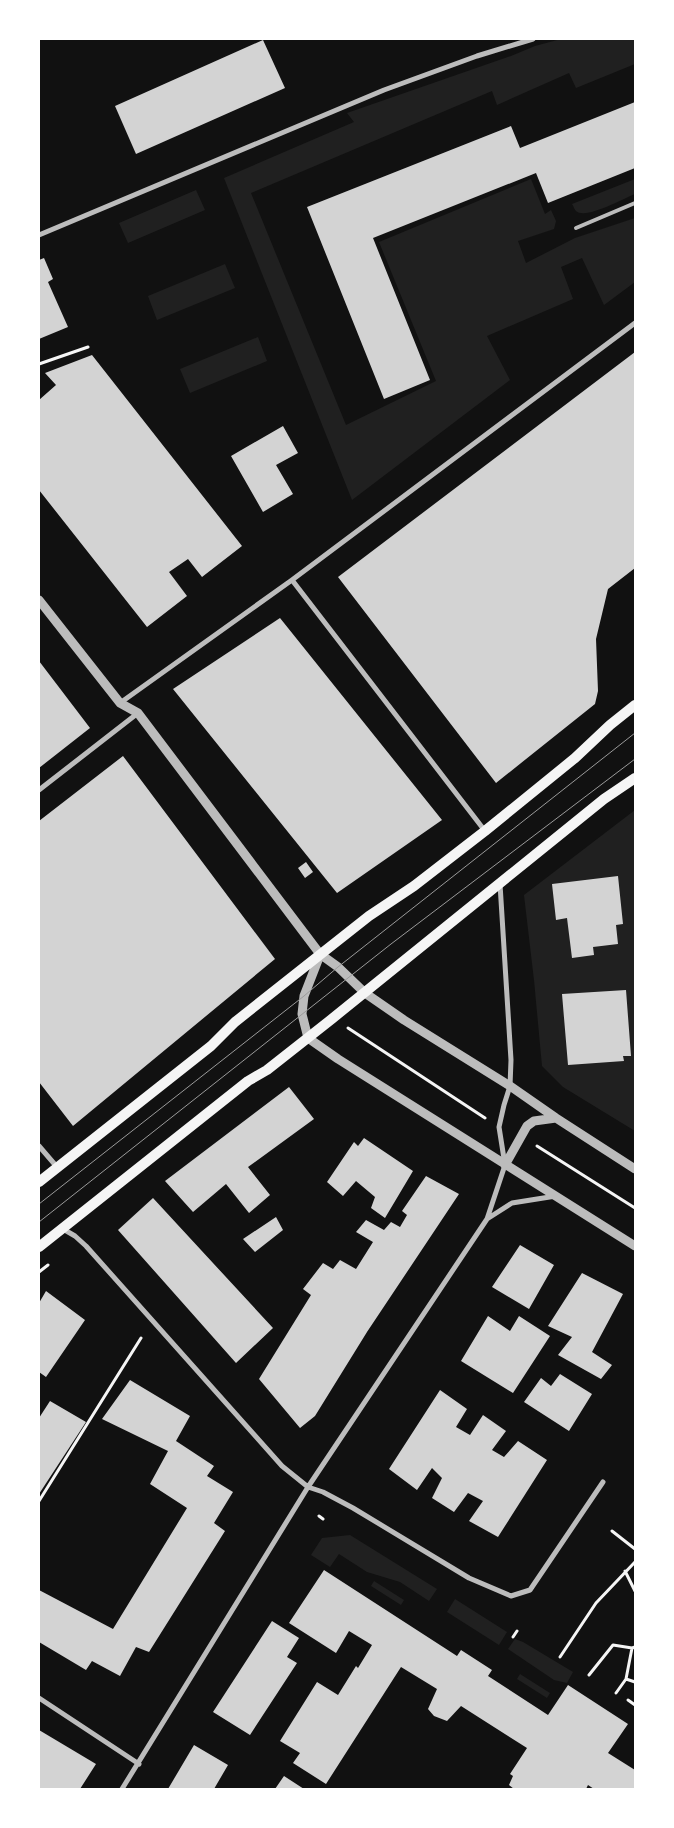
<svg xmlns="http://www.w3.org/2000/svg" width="674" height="1828" font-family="'Titillium Web',sans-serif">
	<rect width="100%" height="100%" fill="#111"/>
	<path fill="#202020" d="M561 39H635V64L576 88 569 73 497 105 492 91 251 193 346 425 436 381 379 242 531 179 545 214 551 210 556 221 554 229 518 241 526 263 575 238 635 218V282L604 305 582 258 561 267 573 299 487 336 510 380 352 500 224 178 354 122 347 113 511 56 535 46Z
		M635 179V194C624 198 586 220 576 211 574 209 574 207 572 204Z
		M196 190 205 210 128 243 119 223Z
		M225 264 235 288 157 320 148 296Z
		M258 337 267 361 190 393 180 369Z
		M635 810V1131L563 1087 542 1066 534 980 524 895Z
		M350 1535 437 1589 429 1601 400 1582 367 1572 339 1554 330 1567 311 1555 322 1538Z
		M374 1581 404 1600 401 1605 371 1586Z
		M455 1599 507 1632 499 1645 447 1612Z
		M515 1639 523 1642 573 1672 567 1683 554 1680 508 1649Z
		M520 1674 550 1693 547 1698 517 1679Z"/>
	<path fill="#d3d3d3" d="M263 40 285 88 136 154 115 106Z
		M635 102V168L548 203 536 173 373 238 430 380 384 399 307 207 511 126 520 148Z
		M44 258 53 279 48 282 68 327 39 339V260Z
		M635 352V568L608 589 596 639 598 691 595 704 496 783 338 577Z
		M92 355 242 546 202 577 188 559 169 572 187 596 147 627 39 490V400L56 385 45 373Z
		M283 426 298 453 276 465 293 494 263 512 231 456Z
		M280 618 442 820 337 893 173 689Z
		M39 661 90 728 39 768Z
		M123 756 275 959 73 1126 39 1082V821Z
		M306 862 313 872 305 878 298 868Z
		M618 876 623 924 616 925 618 944 593 947 594 955 572 958 567 918 556 920 552 884Z
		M626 990 631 1056H623L624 1061 568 1065 562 994Z
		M289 1087 314 1119 248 1167 270 1195 249 1213 226 1184 193 1212 165 1181Z
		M364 1138 413 1171 385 1218 371 1208 375 1197 356 1181 343 1196 327 1182 354 1142 358 1146Z
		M426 1176 459 1194 367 1332 315 1416 300 1428 259 1379 311 1295 303 1289 323 1263 333 1269 340 1260 356 1269 373 1242 356 1232 366 1220 384 1230 391 1222 400 1227 407 1215 402 1211Z
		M153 1198 273 1328 236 1363 118 1230Z
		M276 1217 283 1230 255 1252 243 1239Z
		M520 1245 554 1265 529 1309 492 1287Z
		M582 1273 623 1294 592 1352 612 1365 601 1379 558 1355 572 1337 548 1326Z
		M46 1291 85 1320 46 1377 39 1372V1303Z
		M488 1316 510 1331 519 1316 550 1336 513 1393 461 1361Z
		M560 1374 592 1394 569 1431 524 1402 541 1378 551 1386Z
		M130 1380 190 1416 176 1441 214 1466 207 1476 233 1492 214 1523 225 1531 149 1652 136 1647 120 1676 92 1661 86 1670 39 1642V1590L113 1629 187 1508 150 1484 168 1451 102 1419Z
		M440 1390 467 1409 456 1427 470 1435 483 1415 506 1431 492 1450 504 1457 518 1441 547 1460 498 1537 469 1521 483 1501 468 1493 454 1512 432 1498 442 1478 432 1468 417 1490 389 1469Z
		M50 1401 86 1422 39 1494V1418Z
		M324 1570 457 1656 461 1650 492 1670 488 1676 548 1715 568 1685 628 1724 608 1753 635 1770V1789H594L588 1785 586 1789H514L509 1785 513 1776 510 1774 527 1748 461 1706 447 1721 434 1716 428 1709 437 1689 401 1667 326 1784 293 1763 300 1753 280 1741 317 1682 338 1695 356 1666 358 1668 372 1645 349 1631 336 1653 289 1623Z
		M272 1621 299 1638 287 1657 297 1663 250 1735 213 1712Z
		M39 1730 96 1764 80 1789H39Z
		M194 1745 228 1765 214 1789H168Z
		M284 1776 304 1789H275Z"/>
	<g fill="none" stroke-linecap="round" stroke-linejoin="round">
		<path stroke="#f5f5f5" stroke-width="3" d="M39 364 88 347
			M348 1028 485 1118
			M537 1146 635 1208
			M39 1272 48 1265
			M39 1501 141 1338
			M319 1516 323 1519
			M612 1531 635 1549
			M625 1571 635 1591
			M513 1637 517 1631
			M560 1657 596 1603 635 1562
			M589 1675 613 1645 632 1648 635 1647
			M626 1679 635 1682
			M616 1693 626 1679 632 1648
			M628 1700 635 1705"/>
		<path stroke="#bcbcbc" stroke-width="4" d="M576 228 635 203"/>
		<path stroke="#bcbcbc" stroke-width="5" d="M39 235 384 90 477 56 533 39
			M292 580 485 831
			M120 703 292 580 635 323
			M39 790 138 713
			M39 1146 57 1167
			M487 1219 512 1203 556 1196
			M63 1229 75 1236 86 1246 282 1466 308 1487 323 1492 353 1508 469 1578 511 1596 530 1590 603 1482
			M39 1698 139 1764
			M122 1789 308 1487 487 1219 505 1165 499 1127 504 1105 510 1086 511 1060 500 884"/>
		<path stroke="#bcbcbc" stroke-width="9" d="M39 600 120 703 138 713 320 954 338 967 365 993 404 1020 510 1086 556 1118 635 1169
			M320 955 304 996 302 1014 308 1038 338 1059 635 1246
			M505 1165 527 1126 534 1121 556 1118"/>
		<path stroke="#f5f5f5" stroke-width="10" d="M39 1182 211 1046 235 1022 369 916 414 886 485 831 575 758 610 725 635 705
			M39 1247 248 1081 267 1070 333 1018 604 799 635 778"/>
		<path stroke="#9a9a9a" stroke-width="1" d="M39 1204 304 996 338 967 635 733
			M39 1222 391 944 635 759"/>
	</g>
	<rect width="674" height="1828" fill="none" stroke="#ffffff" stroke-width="80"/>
</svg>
